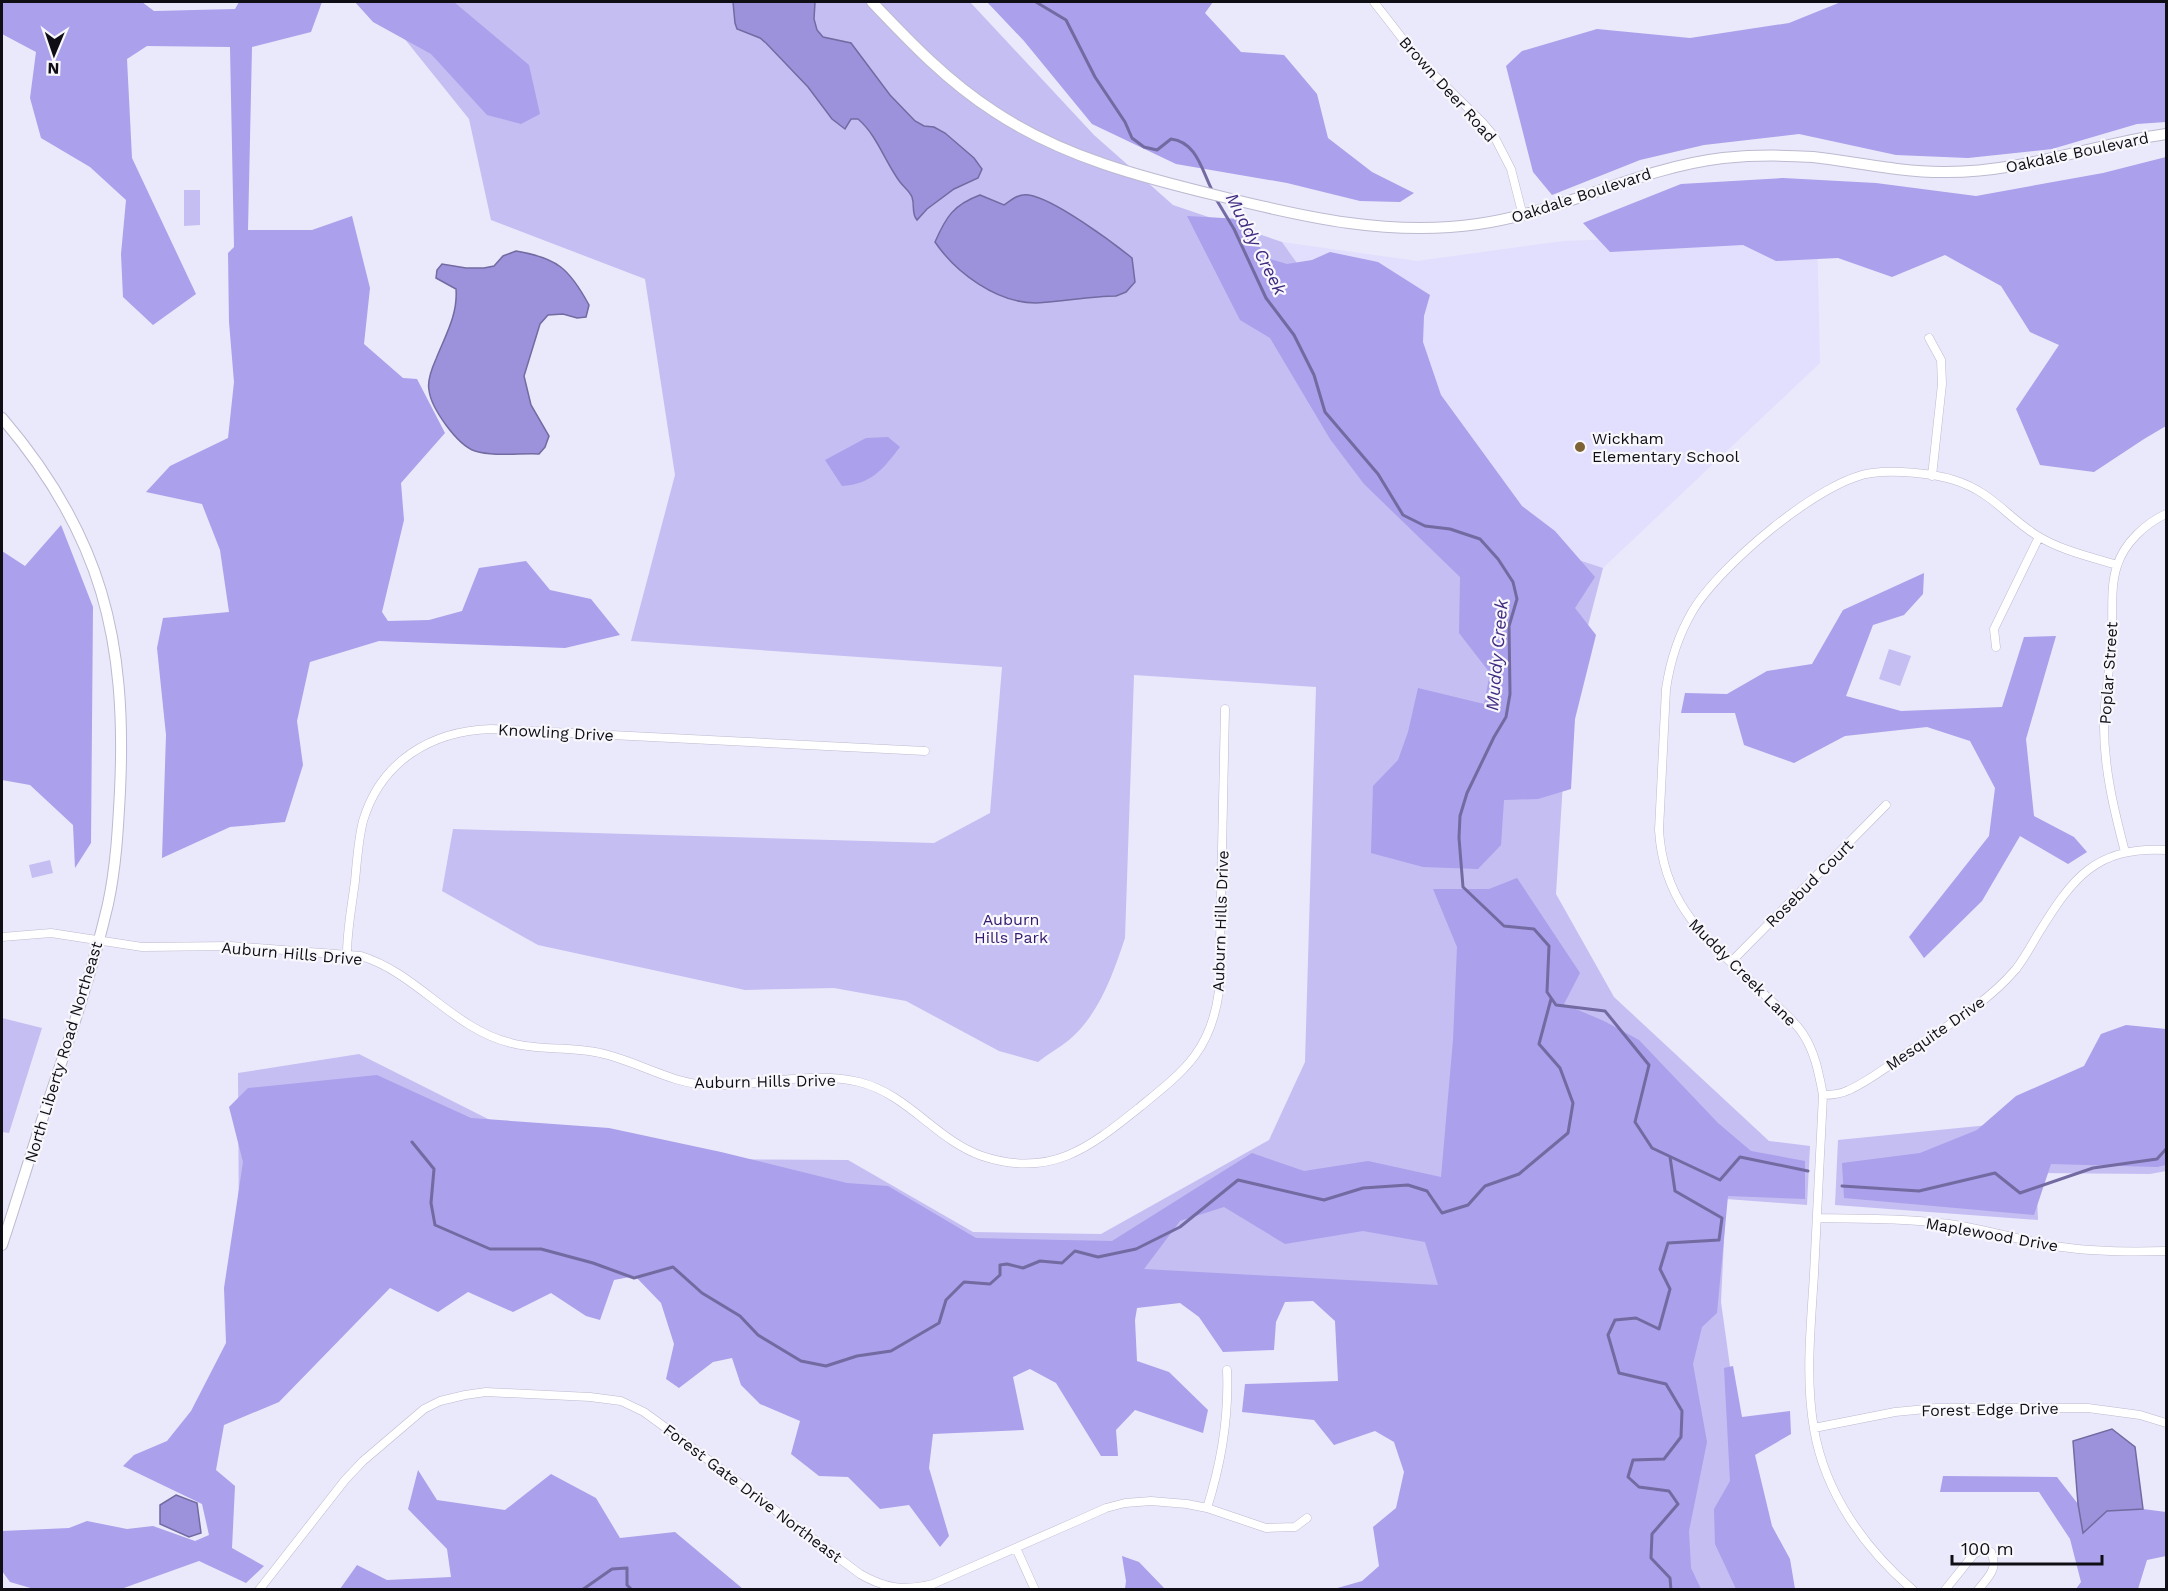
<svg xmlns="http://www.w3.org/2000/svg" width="2168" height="1591" font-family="'Work Sans',sans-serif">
	<rect width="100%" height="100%" fill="#eae8fb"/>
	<path fill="#e1dffd" d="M1817 232 1820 363 1603 568 1487 530 1282 242 1417 261 1563 241Z"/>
	<path fill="#c4bef3" d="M375 2H970L1094 135 1173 205 1282 242 1487 530 1603 568 1568 702 1556 894 1614 997 1769 1141 1810 1146 1807 1205 1726 1199 1721 1302 1739 1431 1783 1580 1795 1589H1441L1449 1290 239 1243 238 1073 359 1054 494 1122 703 1159 848 1160 973 1232 1101 1234 1269 1140 1305 1062 1316 687 1134 675 1125 938C1113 974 1099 1015 1069 1040 1059 1048 1048 1054 1038 1062L999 1051 906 1001 834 988 745 990 538 945 442 891 453 829 934 843 990 813 1002 667 631 641 675 475 645 279 491 220 469 119Z
		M184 190H200V225L184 226Z
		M1889 649 1911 656 1900 686 1879 679Z
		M50 860 53 873 32 878 29 865Z
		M2 1018 42 1028 9 1133 2 1132Z
		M2166 1059V1171L2150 1174 2036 1173 2038 1220 1835 1205 1838 1140 1999 1124Z"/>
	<path fill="#aaa0eb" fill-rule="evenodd" d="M2 2H142L154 11 235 9 239 2H322L311 32 252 47 248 230H312L352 216 370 288 364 344 403 378 417 379 445 433 401 483 404 520 382 612 388 621 429 620 462 611 479 568 526 561 550 590 591 599 620 635 565 648 379 641 310 662 297 721 303 765 285 822 230 827 162 858 166 735 157 648 163 618 229 612 220 550 202 504 146 492 170 466 228 438 234 382 229 322 228 253 234 247 230 47 147 46 127 59 132 158 196 294 153 325 123 297 121 254 126 200 90 167 41 138 30 98 36 52 2 34Z
		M355 2H454L529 65 540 114 521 124 487 115 431 54 373 22Z
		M987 2H1213L1205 13 1241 52 1284 55 1317 94 1328 138 1372 172 1414 193 1400 202 1360 201 1287 183 1176 164 1092 124 1024 41Z
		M1841 2H2166V122L2137 124 2052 149 1968 158 1896 155 1799 134 1704 145 1640 160 1552 195 1533 172 1506 66 1522 51 1597 29 1690 38 1789 23Z
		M2166 157V426L2144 439 2094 472 2040 465 2016 409 2059 345 2030 332 2001 286 1945 255 1892 277 1838 258 1776 261 1743 245 1610 252 1583 223 1681 184 1783 178 1876 183 1976 196 2103 173Z
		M1187 216 1241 219 1267 258 1287 264 1312 260 1330 252 1378 262 1430 295 1424 316 1423 342 1441 395 1522 506 1555 531 1595 577 1575 608 1596 635 1575 719 1571 789 1538 799 1504 800 1501 845 1478 869 1423 867 1371 853 1373 786 1398 760 1408 732 1418 688 1484 704 1490 673 1459 633 1460 577 1364 484 1330 439 1270 338 1240 320Z
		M888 437 900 447C883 469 872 484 842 486L825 460 866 438Z
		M61 525 93 607 91 843 75 868 73 825 30 785 2 780V551L25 566Z
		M1924 573 1923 594 1904 615 1873 625 1846 696 1901 711 2002 707 2024 637 2056 636 2026 739 2034 816 2074 837 2087 852 2068 864 2020 836 1982 901 1924 958 1909 937 1989 836 1995 788 1970 741 1927 727 1845 736 1794 763 1744 745 1735 713H1681L1685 693 1727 694 1767 671 1812 664 1843 610Z
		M1517 878 1580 973 1564 1004 1604 1021 1639 1040 1718 1123 1751 1151 1805 1161V1199L1728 1196 1717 1313 1702 1327 1693 1364 1707 1442 1689 1531 1691 1568 1701 1589H1334L1362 1581 1379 1566 1373 1527 1396 1508 1404 1472 1394 1442 1375 1431 1334 1445 1314 1420 1242 1412 1245 1384 1338 1381 1335 1321 1313 1301 1285 1302 1276 1322 1274 1350 1223 1352 1199 1317 1180 1303 1137 1308 1135 1320 1137 1361 1169 1372 1208 1410 1203 1433 1135 1410 1116 1430 1118 1456H1101L1056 1383 1030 1369 1013 1377 1024 1430 933 1434 929 1468 949 1536 940 1547 909 1505 880 1509 848 1477 819 1476 791 1454 800 1421 760 1404 741 1385 732 1358 713 1362 679 1388 666 1379 674 1344 661 1303 635 1276 614 1280 600 1320 586 1316 551 1293 513 1312 468 1292 438 1312 390 1288 279 1402 224 1425 216 1470 235 1486 232 1548 264 1566 246 1583 199 1561 121 1589H34L10 1582 2 1571V1531L69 1528 87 1521 127 1529 153 1526 195 1541 209 1535 202 1504 123 1466 134 1455 167 1441 191 1411 226 1343 224 1288 243 1162 229 1107 248 1088 377 1075 471 1118 609 1128 721 1152 847 1183 888 1186 976 1238 1112 1241 1252 1153 1304 1171 1368 1161 1441 1177 1453 1040 1457 947 1433 889H1489ZM1224 1207 1285 1244 1363 1231 1425 1242 1438 1285 1144 1269 1180 1221Z
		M2126 1025 2166 1029V1165L2157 1167 2051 1164 2034 1215 1844 1198 1842 1163 1920 1153 1977 1130 2016 1096 2084 1066 2101 1034Z
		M1733 1366 1742 1417 1790 1411 1791 1434 1755 1455 1772 1526 1790 1559 1795 1589H1736L1715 1544 1714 1509 1730 1481 1724 1368Z
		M418 1470 437 1500 505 1510 551 1474 596 1498 620 1538 675 1532 743 1589H340L357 1565 387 1580 451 1577 447 1549 408 1509Z
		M1943 1476 2057 1477 2078 1504 2083 1533 2107 1511 2143 1509 2166 1512V1556L2147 1560 2138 1589H2076L2081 1582 2070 1539 2039 1492H1940Z
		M1122 1556 1139 1562 1165 1589H1125L1126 1581Z"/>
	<path fill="#9c92dc" stroke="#726aa0" stroke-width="1.5" d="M733 2H815L814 19 817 30 823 37 851 43 890 95 915 121 924 126 934 127 945 133 974 158 982 169 978 178 954 189 927 209 917 220C911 213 915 206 912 197 910 192 904 187 900 182 885 162 877 135 858 119H851L845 129 832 119 808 87 766 43 760 38 737 29 735 23Z
		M980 195 1004 205C1011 200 1019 193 1029 195 1054 199 1111 241 1132 258L1135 282 1126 292 1116 296C1089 296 1063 302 1036 303 997 303 956 273 935 242 946 217 953 205 980 195Z
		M516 251C557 258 569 268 589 305L586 317 577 318 563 314 548 315 540 324 524 376 531 405 549 436 545 447 539 454C519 453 495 457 475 451 457 445 431 408 429 390 427 381 432 368 436 359 445 336 458 315 456 289L436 278 437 270 442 264 466 268H484L494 266 503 256Z
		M2112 1429 2135 1447 2143 1509 2107 1511 2083 1533 2078 1504 2073 1441Z
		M176 1495 197 1503 201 1533 189 1537 160 1524V1505Z"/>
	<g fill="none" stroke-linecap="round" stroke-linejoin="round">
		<path stroke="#726aa0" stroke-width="3" d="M1036 2 1066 20 1095 77 1125 122 1132 138 1144 147 1157 150 1171 139C1197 142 1202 171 1212 190
			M1216 199 1234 229 1266 298 1294 335 1314 375 1325 412 1378 474 1403 515 1425 526 1450 529 1480 539 1498 559 1513 582 1517 599 1509 626 1510 694 1506 717 1494 737 1467 793 1460 816 1459 838 1463 887 1504 926 1534 929 1549 946 1547 992 1556 1005 1605 1011 1649 1065 1635 1122 1652 1148 1720 1180 1740 1157 1808 1171
			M412 1142 434 1169 431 1203 435 1225 490 1249H541L593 1263 634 1278 673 1267 702 1293 740 1316 758 1335 801 1361 826 1366 857 1356 891 1351 939 1323 946 1300 964 1282 990 1284 1000 1275V1265L1007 1264 1023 1268 1040 1261 1062 1263 1075 1251 1098 1257 1136 1249 1180 1227 1238 1180 1324 1200 1363 1188 1408 1185 1427 1191 1442 1213 1468 1205 1485 1186 1519 1174 1568 1133 1573 1103 1560 1068 1539 1044 1551 999
			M1670 1157 1675 1191 1722 1218 1719 1240 1668 1243 1660 1269 1670 1289 1659 1329 1636 1318 1615 1320 1608 1335 1619 1373 1666 1384 1682 1411 1681 1437 1664 1459 1633 1460 1628 1477 1639 1487 1669 1491 1678 1504 1652 1534 1651 1558 1670 1578 1671 1590
			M1842 1186 1919 1191 1995 1173 2020 1193 2093 1168 2157 1159 2166 1149
			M582 1590 612 1569 627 1568V1585L632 1590"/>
		<g stroke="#bcbad0" stroke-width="9">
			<path id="street" d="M1374 2 1419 60 1482 122 1494 136 1511 169 1523 216
				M1929 338 1941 360 1942 384 1932 476
				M1996 647 1994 629 2039 537
				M2125 852C2114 810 2104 769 2104 726 2104 696 2111 665 2112 634 2113 612 2110 587 2117 566 2124 543 2146 523 2166 514
				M2 937 51 933 142 947 231 946 361 956C417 973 453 1029 511 1043 540 1051 571 1046 600 1053 638 1061 670 1084 710 1085 759 1087 810 1070 859 1082 908 1094 936 1140 982 1156 1051 1179 1090 1147 1140 1107 1184 1071 1211 1051 1219 991L1225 709
				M347 954C347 930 352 905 355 881 357 861 358 841 363 821 381 761 431 731 491 729L925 751
				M1732 961 1886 805
				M1823 1095C1832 1095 1841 1094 1849 1090 1871 1080 1891 1064 1911 1050 1948 1025 1986 1004 2016 969 2024 959 2031 946 2038 934 2072 879 2095 846 2166 850
				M1817 1218C1861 1219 1906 1218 1949 1224 1987 1229 2024 1242 2062 1247 2096 1252 2131 1252 2166 1251
				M1814 1428 1895 1412 1936 1408H2088L2140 1415 2166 1423
				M1207 1508C1221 1464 1229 1416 1227 1370
				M1016 1548 1035 1590
				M259 1590 345 1480 363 1461 424 1409 440 1401 465 1395 486 1392 590 1397 621 1401 644 1412 666 1428 860 1574C886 1589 904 1591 933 1584L1077 1521 1106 1508 1125 1503 1151 1501 1187 1504 1207 1508 1266 1528 1295 1527 1307 1518
				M1913 1590C1864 1548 1825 1493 1814 1429 1805 1378 1811 1325 1814 1274 1817 1214 1820 1155 1823 1095 1819 1074 1815 1052 1803 1034 1794 1020 1780 1009 1768 998 1714 944 1664 912 1659 830L1666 689C1670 662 1678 636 1692 612 1717 568 1821 479 1872 473 1895 470 1932 473 1954 480 1992 492 2005 515 2036 535 2060 550 2090 557 2117 565
				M1945 1590 1974 1554 1983 1549 1991 1552C1999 1569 1988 1577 1978 1590"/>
		</g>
		<g stroke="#bcbad0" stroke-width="12">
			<path id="secondary" d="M872 2C910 42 948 82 995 112 1063 157 1141 177 1219 196 1304 217 1390 237 1478 224 1563 212 1638 168 1723 158 1753 155 1783 155 1813 157 1856 162 1899 172 1943 172 2020 173 2091 145 2166 134
				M2 418C102 535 127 640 120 791 118 829 116 867 108 904 92 973 69 1040 46 1108 31 1153 17 1200 2 1245"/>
		</g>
		<use href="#street" stroke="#fff" stroke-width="8"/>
		<use href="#secondary" stroke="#fff" stroke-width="10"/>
	</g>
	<circle fill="#7d6234" stroke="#f8f7fc" stroke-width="2" cx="1580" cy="447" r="6"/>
	<g text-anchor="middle" stroke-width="4.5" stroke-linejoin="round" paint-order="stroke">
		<g font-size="16" fill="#0f0e15" stroke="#f8f7fc">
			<text transform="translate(1448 89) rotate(48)" y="6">Brown Deer Road</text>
			<text transform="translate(2077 152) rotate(-12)" y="6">Oakdale Boulevard</text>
			<text transform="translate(1581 195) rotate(-18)" y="6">Oakdale Boulevard</text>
			<text transform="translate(2108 673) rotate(-86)" y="6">Poplar Street</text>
			<text transform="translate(556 732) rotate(3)" y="6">Knowling Drive</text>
			<text transform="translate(1809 883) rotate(-45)" y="6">Rosebud Court</text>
			<text transform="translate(1220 921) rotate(-88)" y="6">Auburn Hills Drive</text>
			<text transform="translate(292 953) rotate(5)" y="6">Auburn Hills Drive</text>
			<text transform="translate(1743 972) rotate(45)" y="6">Muddy Creek Lane</text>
			<text transform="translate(1935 1033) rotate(-35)" y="6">Mesquite Drive</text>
			<text transform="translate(63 1052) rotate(-73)" y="6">North Liberty Road Northeast</text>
			<text transform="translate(765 1081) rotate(-1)" y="6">Auburn Hills Drive</text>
			<text transform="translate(1992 1234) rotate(10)" y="6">Maplewood Drive</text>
			<text transform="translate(1990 1409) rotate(-1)" y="6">Forest Edge Drive</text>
			<text transform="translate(753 1493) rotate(37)" y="6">Forest Gate Drive Northeast</text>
		</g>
		<g font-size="16" fill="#0f0e15" stroke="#f8f7fc" text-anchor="start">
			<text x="1592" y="444">Wickham<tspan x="1592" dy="18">Elementary School</tspan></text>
		</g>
		<g font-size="16" fill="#33196f" stroke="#f8f7fc">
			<text x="1011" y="925">Auburn<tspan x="1011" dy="18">Hills Park</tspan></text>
		</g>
		<g font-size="18" font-style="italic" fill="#422c82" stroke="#f8f7fc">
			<text transform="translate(1256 244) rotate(63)" y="6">Muddy Creek</text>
			<text transform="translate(1497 655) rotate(-85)" y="6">Muddy Creek</text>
		</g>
	</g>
	<rect width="2168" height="1591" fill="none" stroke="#0f0e15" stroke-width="6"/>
	<g transform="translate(54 54) rotate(182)" stroke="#f8f7fc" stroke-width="4.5" paint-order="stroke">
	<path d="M0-4.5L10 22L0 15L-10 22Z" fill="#0f0e15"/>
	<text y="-9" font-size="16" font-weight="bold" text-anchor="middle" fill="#0f0e15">N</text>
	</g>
	<path d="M1952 1555v9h150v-9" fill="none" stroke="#0f0e15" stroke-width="3"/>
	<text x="1961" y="1555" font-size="18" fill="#0f0e15" stroke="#f8f7fc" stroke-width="4.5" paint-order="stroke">100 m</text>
</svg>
